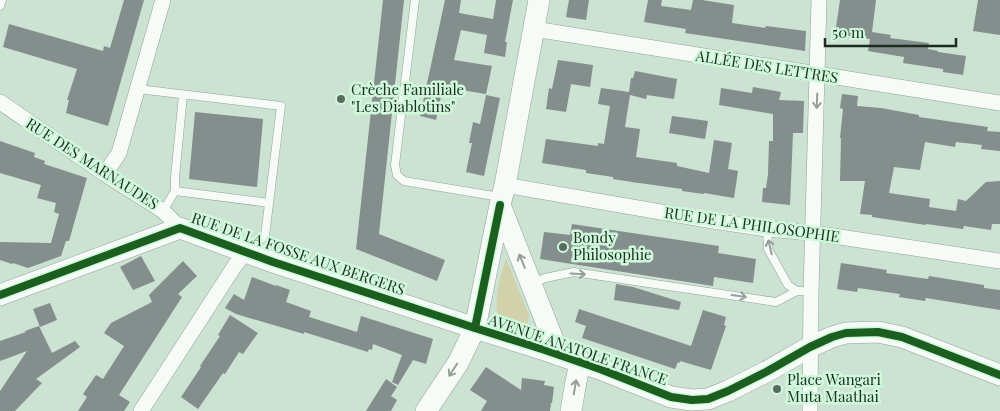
<svg xmlns="http://www.w3.org/2000/svg" width="1000" height="411" font-family="'Playfair Display',serif">
	<rect width="100%" height="100%" fill="#cce2d2"/>
	<path fill="#d1d2ac" d="M506 258 529 315 528 322 523 326C517 325 509 325 504 322 488 311 502 273 506 258Z"/>
	<path fill="#838e8d" d="M124 0H144L108 126 66 113 69 100H67L77 69 3 47 9 24 103 51 104 46 110 48Z
		M383 0H404L379 234 445 260 437 281 356 249Z
		M445 0H461L459 13 493 19 496 0H513L505 42H507L505 57 484 53 487 35 461 30 454 60 492 66 486 94 443 87 436 120 420 116Z
		M569 0H589L586 20 566 17Z
		M648 0H662L661 6 691 10 693 0H702L734 5 732 23 765 28 766 26 806 31 805 51 685 33 686 29 644 22Z
		M840 0H876L872 32 891 35 890 38 929 43 928 49 938 51V52L966 56 963 75 943 72V69L903 63 904 57 868 51 870 39 835 34Z
		M978 0H1000V35L973 31Z
		M558 60 593 65 590 87 571 84 566 112 546 109 549 88 552 89Z
		M635 71 677 79 674 99 647 95 646 99 630 95 625 127 640 129 636 157 677 163V166L709 173 714 140 732 143 728 169 738 171 734 198 704 193V194L682 191V189L632 182 613 179V177L586 173V170L542 163 546 139 598 146V143L604 144 610 106 598 104 601 88 629 92 631 78H633Z
		M753 87 781 92 779 100 804 101 803 133H793L790 205 762 202 763 188H766L768 174 769 141H773V114L719 105 721 88 752 93Z
		M842 94 858 96 857 106 881 108 919 115V117L988 127 987 131 1000 132V151L981 149 982 145 956 142 955 147 925 142 920 170 894 167 889 193 930 199 929 207 956 211 958 199 966 201 986 182 1000 181V224H992L991 230 964 226 963 229 926 224V225L872 217V215L860 214 865 181H840L841 138H840L843 109 840 108Z
		M486 95 500 98 484 176 466 172 472 143H469L473 122 480 124Z
		M195 112 263 119 257 187 189 179Z
		M672 116 708 121 705 139 669 133Z
		M0 141 35 153 34 157 45 161 44 164 87 178 69 241H66L61 256 28 268 13 263 12 264 0 260V242L51 243 59 214 54 212 56 203 37 198 41 185 0 173Z
		M572 224 719 246 718 253 756 259 753 283 714 277 713 286 540 259 544 232 570 235Z
		M141 256 155 281 133 290 120 267Z
		M183 261 197 276 178 294 182 297 119 395 130 402 124 411H78L87 397 83 394 96 375 103 379 124 346 104 333 111 323 152 302 149 295Z
		M841 263 887 270 886 273 928 279 929 276 984 285V288L1000 290V310L926 298 925 301 899 297 900 294 858 288 857 292 837 289Z
		M252 277 276 286V285L290 290 286 302 311 311 309 317 357 332 361 316 433 339 426 364 413 360 398 385 392 382 402 355 373 344 372 350 369 349 368 352 304 332V334L236 314 225 308 234 294 244 300Z
		M616 284 633 287 681 302 679 310 614 300Z
		M50 303 57 320 40 327 33 309Z
		M579 309 691 346 703 310 726 317 724 325 726 326 711 370 680 361V363L678 362 675 369 582 338 586 326 575 322Z
		M230 315 258 333 243 354 239 352 225 374 223 373 198 409 181 397 201 367 200 366 220 336 218 335Z
		M39 326 52 353 75 341 80 347 36 379 42 383 15 411H0V391L27 351 0 361V341L26 332 25 331Z
		M486 367 521 390 522 378 545 381 544 385 554 387 552 403H551L550 411H481L487 401 470 390Z
		M386 379 397 387 391 396 397 400 391 411H366Z"/>
	<g fill="none" stroke-linecap="round" stroke-linejoin="round">
		<g stroke="#92a397" stroke-width="9">
			<path id="lane" d="M415 0 395 165 397 175 404 181 500 197
				M0 6 2 0
				M138 89 281 106 265 236 247 250
				M183 95 175 177V191L269 203
				M163 211 175 191
				M767 229 768 249 788 285 797 291H802
				M533 283 545 278 574 272 776 302 797 291"/>
		</g>
		<g stroke="#92a397" stroke-width="16">
			<path id="street" d="M534 29 1000 103
				M0 102 105 174 163 211 180 228
				M105 174 119 153 163 0
				M505 185 713 221 767 229 813 233 1000 261
				M141 411 234 267 246 251
				M810 411 811 292 819 0"/>
		</g>
		<g stroke="#92a397" stroke-width="22">
			<path id="secondary" d="M500 205 559 355
				M0 295 180 228 273 262 475 328 545 350 600 369 671 397 692 400 708 399 728 391 766 372 810 347 832 337 846 333 878 332 902 337 1000 375
				M426 411 458 363 475 328 500 205 505 185 539 0
				M571 411 575 387 580 362"/>
		</g>
		<use href="#lane" stroke="#f7fbf8" stroke-width="8"/>
		<use href="#street" stroke="#f7fbf8" stroke-width="15"/>
		<use href="#secondary" stroke="#f7fbf8" stroke-width="21"/>
		<g stroke="#d0f9dc" stroke-width="11">
			<path id="cycleway" d="M0 295 180 228 273 262 475 328 545 350 600 369 671 397 692 400 708 399 728 391 766 372 810 347 832 337 846 333 878 332 902 337 1000 375
				M475 328 500 205"/>
		</g>
		<use href="#cycleway" stroke="#1b5e20" stroke-width="8"/>
	</g>
	<defs><path id="oneway-shaft" d="M-6 0H5M1.5-3L5.5 0L1.5 3" fill="none" stroke-width="1.6" stroke-linecap="round" stroke-linejoin="round" transform="scale(1.25)"/></defs>
	<g stroke="#959e98">
		<use href="#oneway-shaft" transform="translate(817 101) rotate(92)"/>
		<use href="#oneway-shaft" transform="translate(770 247) rotate(-103)"/>
		<use href="#oneway-shaft" transform="translate(522 261) rotate(-112)"/>
		<use href="#oneway-shaft" transform="translate(578 274) rotate(3)"/>
		<use href="#oneway-shaft" transform="translate(739 296) rotate(8)"/>
		<use href="#oneway-shaft" transform="translate(453 370) rotate(123)"/>
		<use href="#oneway-shaft" transform="translate(575 387) rotate(-80)"/>
	</g>
	<g fill="#5a6c60" stroke="#d0f9dc" stroke-width="2">
		<circle cx="341" cy="99" r="5"/>
		<circle cx="563" cy="247" r="5"/>
		<circle cx="777" cy="389" r="5"/>
	</g>
	<g text-anchor="middle" stroke-width="5" stroke-linejoin="round" paint-order="stroke">
		<g font-size="15" fill="#1d2d22" stroke="#d0f9dc">
			<text transform="translate(767 67) rotate(9)" y="5">ALLÉE DES LETTRES</text>
			<text transform="translate(92 164) rotate(33)" y="5">RUE DES MARNAUDES</text>
			<text transform="translate(752 225) rotate(8)" y="5">RUE DE LA PHILOSOPHIE</text>
			<text transform="translate(298 254) rotate(19)" y="5">RUE DE LA FOSSE AUX BERGERS</text>
			<text transform="translate(578 350) rotate(19)" y="5">AVENUE ANATOLE FRANCE</text>
		</g>
		<g font-size="15" fill="#1d2d22" stroke="#d0f9dc" text-anchor="start">
			<text x="351" y="95">Crèche Familiale<tspan x="351" dy="17">"Les Diablotins"</tspan></text>
			<text x="573" y="243">Bondy<tspan x="573" dy="17">Philosophie</tspan></text>
			<text x="787" y="385">Place Wangari<tspan x="787" dy="17">Muta Maathai</tspan></text>
		</g>
	</g>
	<path d="M825 38v8h131v-8" fill="none" stroke="#1d2d22" stroke-width="2.5"/>
	<text x="832" y="38" font-size="15" fill="#1d2d22" stroke="#d0f9dc" stroke-width="4" paint-order="stroke">50 m</text>
</svg>
